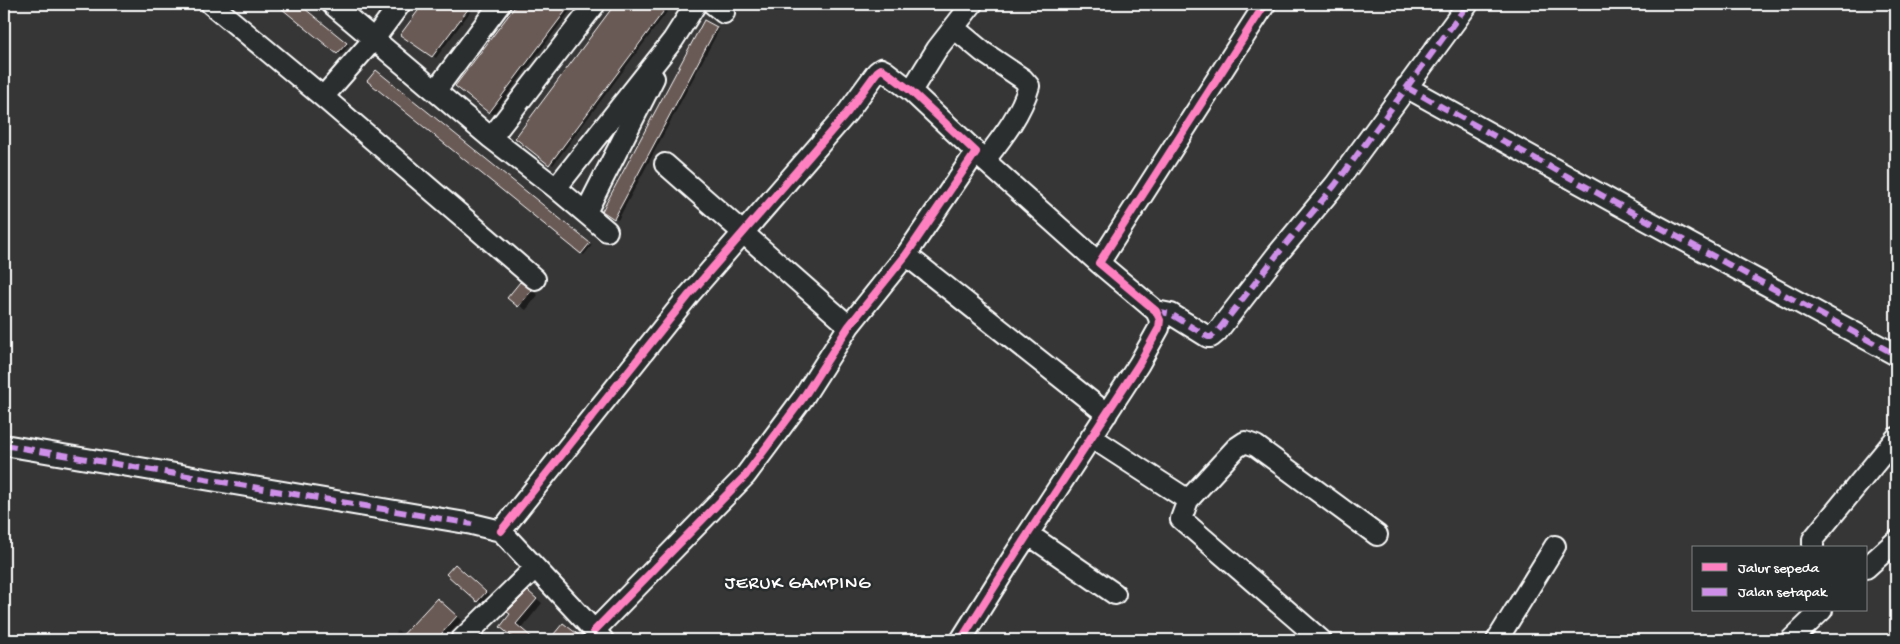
<svg xmlns="http://www.w3.org/2000/svg" width="1900" height="644" font-family="'Gochi Hand',sans-serif">
	<rect width="100%" height="100%" fill="#373636"/>
	<filter id="ink" filterUnits="userSpaceOnUse"><feTurbulence type="fractalNoise" baseFrequency=".02" numOctaves="2"/><feDisplacementMap in="SourceGraphic" scale="10" xChannelSelector="R" yChannelSelector="G"/><feConvolveMatrix kernelMatrix="1 2 1 2 8 2 1 2 1" color-interpolation-filters="sRGB"/></filter>
	<g filter="url(#ink)">
		<path fill="#0007" d="M278 4H298L349 45 341 55 338 53Z
			M425 4H440L450 11 456 4H476L436 58 402 35Z
			M518 4H575L493 114 457 86Z
			M616 4H673L553 165 516 138Z
			M704 22 719 30 618 220 604 211Z
			M380 73 592 245 584 255 581 253Z
			M528 288 538 295 526 310 509 298Z
			M455 565 462 569 492 597 485 605 478 601Z
			M534 596 542 603 521 629 535 640H518L501 627Z
			M438 600 462 620 444 640H390L398 631 405 635Z
			M564 624 570 628 585 640H544L547 637 551 639Z"/>
		<path fill="#6b5a55" stroke="#fff" d="M276 4H299L347 43 337 54Z
			M423 4H441L450 10 454 4H472L432 57 400 35Z
			M517 4H571L489 113 455 86Z
			M615 4H669L549 165 515 138Z
			M704 20 717 27 614 219 602 211Z
			M376 70 590 243 581 254 367 81Z
			M520 282 532 290 518 307 507 298Z
			M455 564 486 592 477 602 446 574Z
			M528 591 537 599 516 624 535 640H516L500 627 510 614 507 612Z
			M437 598 457 616 436 640H398Z
			M563 623 585 640H549Z"/>
		<g fill="none" stroke-linecap="round" stroke-linejoin="round">
			<g stroke="#fff" stroke-width="24">
				<path id="minor" d="M211 4 323 97 535 279
					M332 4 491 138 556 188 607 231
					M713 4 724 13
					M954 28 983 52 1023 79 1029 86C1021 114 1002 138 985 160
					M1406 87 1639 216 1896 355
					M436 90 500 4
					M911 91 937 49 972 4
					M323 97 374 39 400 4
					M491 138 595 4
					M976 153 1099 263
					M665 164 849 326
					M556 188 673 40 696 4
					M586 212 654 78
					M906 255 1107 414
					M1156 311 1171 314 1208 337H1211L1217 332 1276 256 1335 185 1468 4
					M1091 437 1188 500 1236 448 1245 442 1256 446 1377 535
					M4 445 472 524 501 531 603 640
					M1188 500 1181 519 1321 640
					M501 531 689 295 847 113 877 72 881 69 885 71 911 91 976 152 906 255 849 326 803 398 745 476 594 631
					M1028 534 1115 594
					M1813 548V539L1896 438
					M1866 568 1896 541
					M461 640 535 568
					M961 640 1015 554 1139 364 1159 328 1160 320 1156 311 1099 263 1265 4
					M1497 640 1555 546
					M1791 640 1822 610"/>
			</g>
			<use href="#minor" stroke="#2a2d2e" stroke-width="20"/>
			<path stroke="#ce8fe9" stroke-width="6" stroke-dasharray="12 6" stroke-linecap="butt" d="M1406 87 1639 216 1896 355
				M1156 311 1171 314 1208 337H1211L1217 332 1276 256 1335 185 1468 4
				M4 445 472 524"/>
			<g stroke="#2a2d2e" stroke-width="11">
				<path id="cycleway" d="M501 531 689 295 847 113 877 72 881 69 885 71 911 91 976 152 906 255 849 326 803 398 745 476 594 631
					M961 640 1015 554 1139 364 1159 328 1160 320 1156 311 1099 263 1265 4"/>
			</g>
			<use href="#cycleway" stroke="#ff80c0" stroke-width="8"/>
		</g>
	</g>
	<g text-anchor="middle" stroke-width="5" stroke-linejoin="round" paint-order="stroke">
		<g font-size="19" letter-spacing="1" fill="#fff" stroke="#2a2d2e">
			<text x="798" y="588">JERUK GAMPING</text>
		</g>
	</g>
	<rect width="1900" height="644" fill="none" stroke="#2a2d2e" stroke-width="20"/>
	<rect x="10" y="10" width="1880" height="624" fill="none" stroke="#fff" stroke-width="2" filter="url(#ink)"/>
	<rect x="1692" y="546" width="175" height="65" fill="#2a2d2e" stroke="#7f8182"/>
	<rect x="1702" y="563" width="25" height="8" fill="#ff80c0" stroke="#7f8182"/>
	<text x="1738" y="572" font-size="15" fill="#ffffff">Jalur sepeda</text>
	<rect x="1702" y="588" width="25" height="8" fill="#ce8fe9" stroke="#7f8182"/>
	<text x="1738" y="596" font-size="15" fill="#ffffff">Jalan setapak</text>
</svg>
